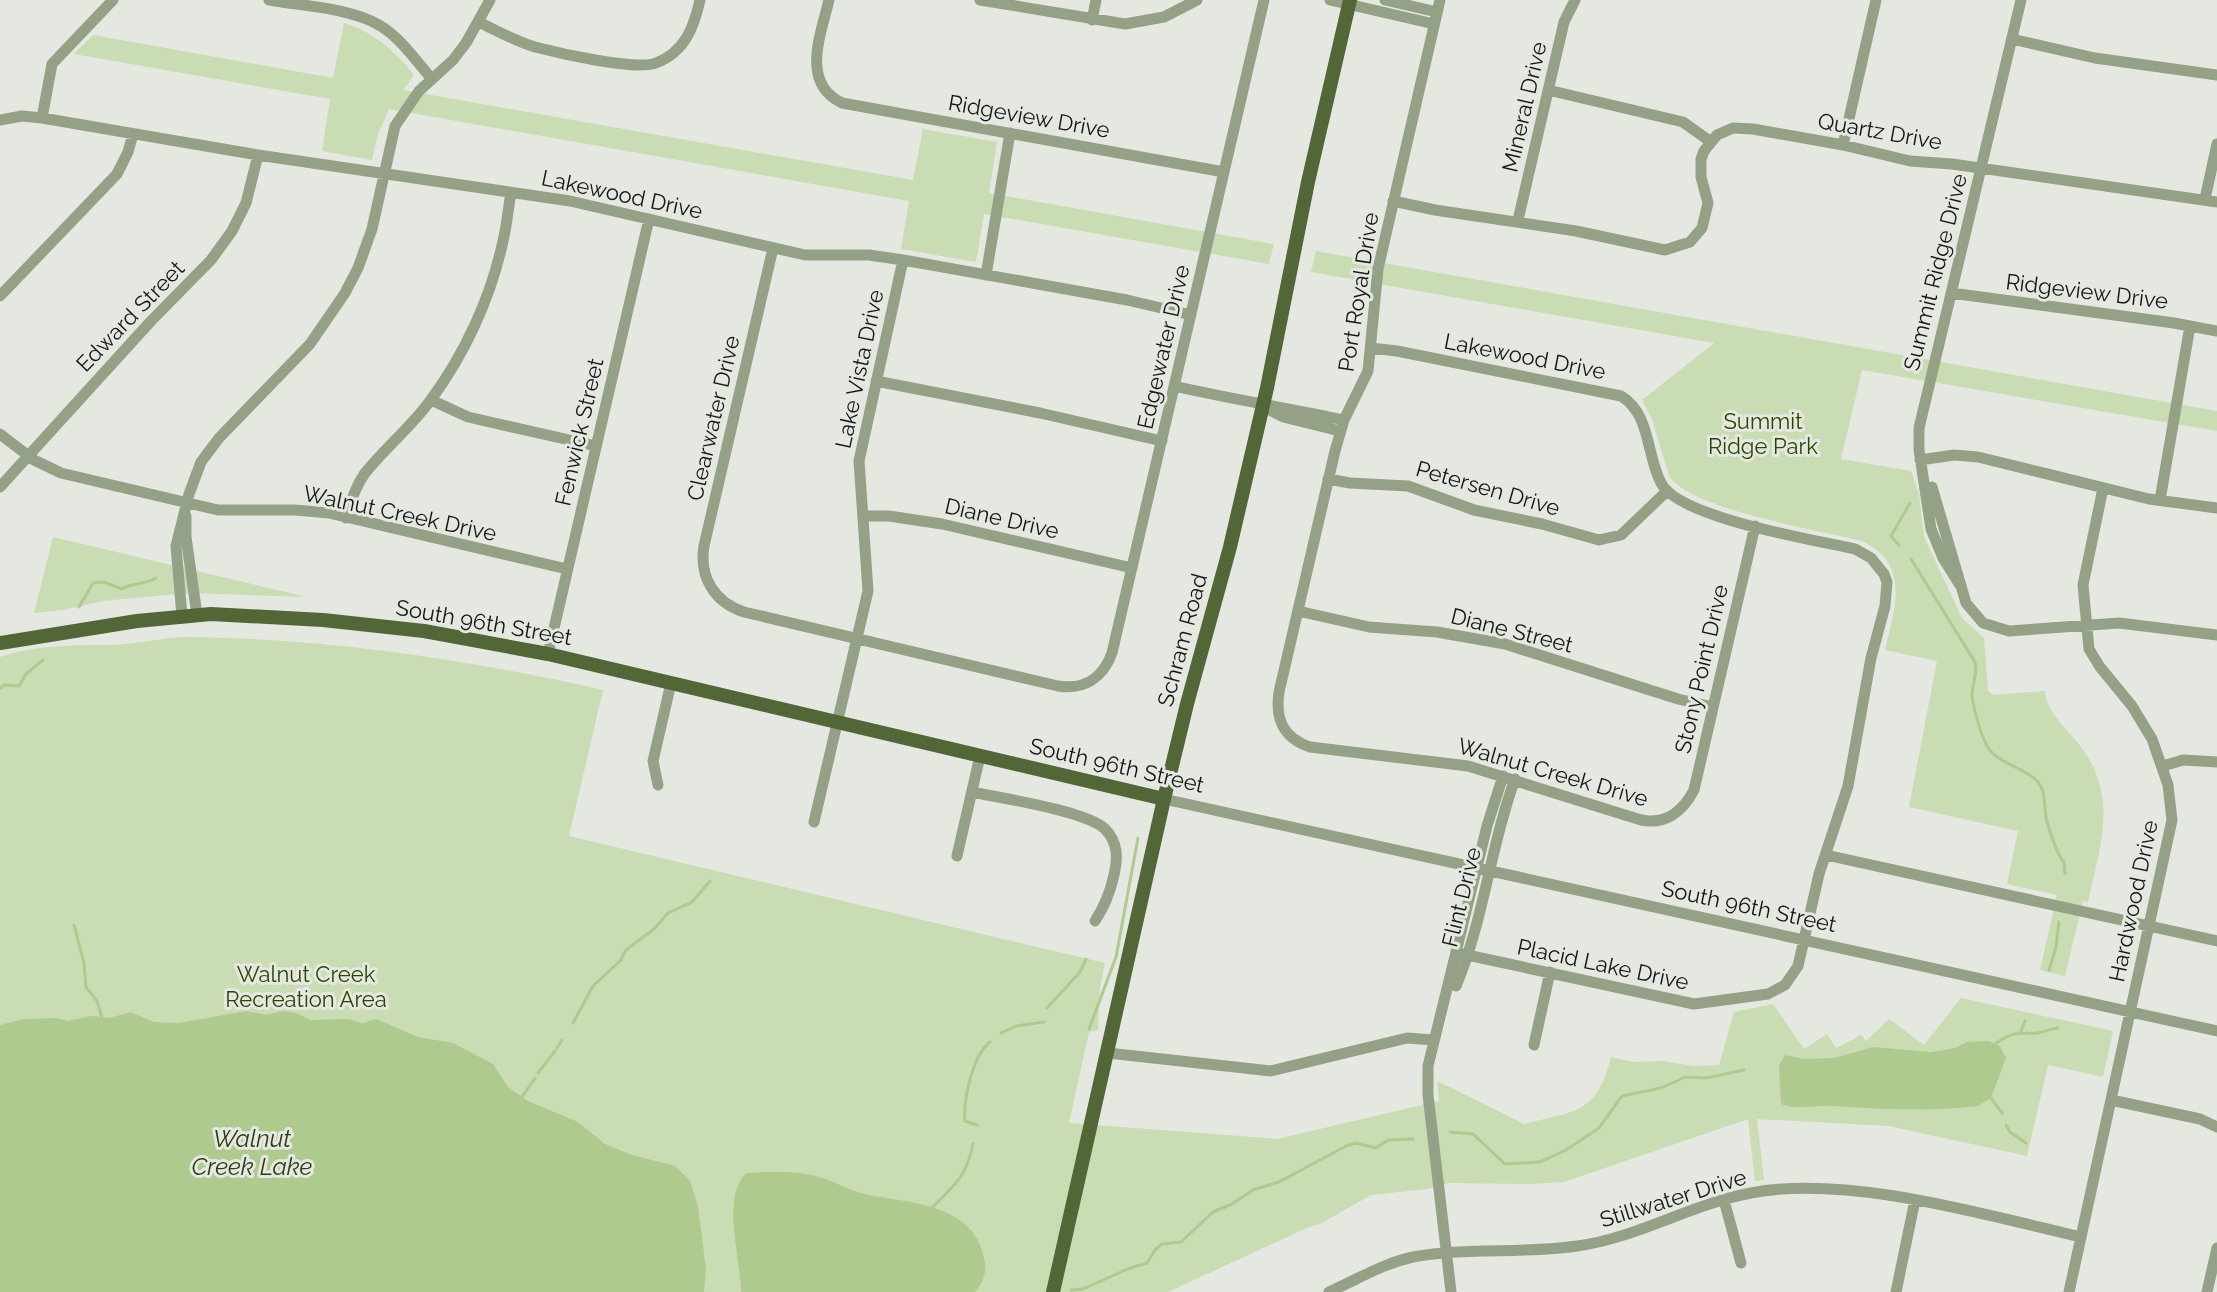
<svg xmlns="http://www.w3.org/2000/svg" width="2217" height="1292" font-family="Raleway,sans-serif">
	<rect width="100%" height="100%" fill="#e4e8e1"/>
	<path fill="#c9dcb4" d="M344 23C375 33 394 50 414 75L403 90 913 180 923 129 997 142 989 193 1274 244 1269 264 984 214 976 262 901 249 909 201 389 109 378 134 372 160 322 151 330 99 74 54 93 35 333 78Z
		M1316 251 2217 411V431L1862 370 1841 459 1911 471 1919 494 1924 537 1962 618 1984 638 1988 691 1994 695 2045 691C2047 714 2068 729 2081 747 2119 798 2100 846 2088 902L2083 901 2065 976 2040 970 2057 895 2007 884 2018 831 1909 807 1937 661 1885 650C1895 607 1911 565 1862 541 1819 530 1692 510 1669 476L1652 419 1642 400 1714 343 1311 272Z
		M53 537 307 597 186 593 103 601 63 610 34 613Z
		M185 637C332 639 460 658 603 690L569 836 1105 963 1100 987 1098 1030 1089 1032 1069 1123 1277 1139 1439 1101 1437 1081 1524 1124C1575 1111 1597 1114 1611 1057L1633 1062 1663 1061 1693 1066 1719 1065 1734 1012 1773 1004 1804 1049 1827 1034 1836 1048 1861 1035 1866 1041 1889 1019 1924 1045 1961 998 2113 1031 2103 1077 2048 1065 2027 1156 1889 1126 1757 1119 1764 1180 1755 1181 1748 1119 1564 1182 1531 1184 1449 1183 1427 1189 1371 1195 1320 1224 1309 1227 1168 1292H0V657C35 645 74 645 111 645 136 644 161 638 185 637Z"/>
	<path fill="#aeca8e" d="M246 1011 266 1015 283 1011 296 1013 311 1020 348 1019 363 1023 376 1019 418 1037 453 1043 493 1064 508 1087 528 1101 578 1122 605 1144 629 1154 675 1166 690 1181 698 1206 706 1270 704 1292H0V1025L24 1019 56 1018 68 1021 90 1016 110 1018 130 1012 154 1022 179 1023Z
		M1988 1041 2000 1046 2006 1058 1991 1098 1978 1106C1930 1112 1881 1109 1833 1106 1816 1105 1799 1110 1783 1105L1781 1102 1779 1066 1785 1055 1804 1059 1834 1058 1873 1047 1931 1052 1955 1048 1967 1042Z
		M767 1172C783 1172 801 1172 816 1176 834 1181 851 1191 868 1195 910 1203 974 1204 984 1258 987 1271 984 1282 975 1292H741C741 1260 721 1198 746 1173Z"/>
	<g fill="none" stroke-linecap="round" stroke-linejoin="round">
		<path stroke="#aeca8e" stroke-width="3" d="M1899 545 1891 536 1910 503
			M1911 559 1975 662C1978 673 1973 682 1972 693 1972 705 1981 735 1987 746 1997 764 2025 767 2038 782 2046 792 2044 806 2046 817 2048 827 2058 857 2064 862L2065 874
			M79 607 93 583 104 582 122 589C133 582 145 585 156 578
			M0 688 5 685 19 686 26 674 43 660
			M74 925 84 963 86 987 97 1001 102 1018
			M2049 970 2056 947 2059 922
			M1047 1008 1080 972 1086 959
			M573 1023 593 986 620 961 626 950 654 929 668 913 692 902 710 881
			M1089 1029 1116 957 1138 838
			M2021 1031 2025 1021
			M1001 1033 1016 1026 1044 1022
			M1996 1043C2014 1031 2017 1034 2037 1033 2044 1032 2050 1029 2058 1028
			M557 1048 562 1040
			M538 1073 555 1051
			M522 1097 535 1078
			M1991 1098 2002 1113
			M977 1125 965 1121C963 1099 973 1055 990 1042
			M2006 1125 2010 1132 2026 1143
			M1450 1132 1473 1134 1505 1164 1540 1162 1566 1150 1599 1128 1622 1096 1661 1088 1685 1077 1706 1078 1744 1070
			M933 1207C956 1182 965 1180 973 1144
			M1071 1290 1083 1289 1130 1268 1147 1263 1155 1250 1162 1244 1181 1242 1213 1212 1232 1204 1253 1190 1279 1182 1348 1145 1357 1143 1376 1148 1388 1140 1413 1139"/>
		<path stroke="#95a187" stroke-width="11" d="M269 0C302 6 351 8 379 25 400 37 416 61 432 79
			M829 0C821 34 800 83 842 103L1224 172
			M980 0 1125 24 1164 17 1197 0
			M1330 0 1434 24
			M1385 0 1437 12
			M1440 0 1378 269 1368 371 1344 420 1335 451 1279 692C1275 719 1283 738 1310 747L1468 766 1641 820C1666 825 1683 811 1694 790L1755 526
			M1092 20 1096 0
			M479 22C497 31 515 41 535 47 558 53 636 71 656 63 685 52 694 27 700 0
			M2012 39 2095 58 2217 75
			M1548 90 1683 122 1711 142
			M42 118 52 64 113 0
			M0 120 22 116 42 118 258 155 570 201 805 255H869L903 260 1127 300 1191 315
			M1843 145 1876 0
			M2205 199 2217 144
			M1393 201 1435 210 1576 231 1665 250 1690 242 1702 228 1708 203 1701 177V159L1704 151 1717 135 1733 128 1753 129 1843 145 1910 161 1952 164 2217 202
			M1518 220 1564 22 1575 0
			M773 248 704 546C699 577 714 602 744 612L1058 686C1084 690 1103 678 1112 653L1264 0
			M986 275 1010 133
			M1951 293 2174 323 2217 331
			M0 296 117 174 128 152 133 134
			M1371 348 1397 351 1621 396C1651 414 1646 455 1661 483 1679 518 1815 540 1855 549L1871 558 1884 574 1887 582 1885 606 1871 658 1848 786 1819 874 1798 966 1785 985 1768 994 1694 1004 1458 953
			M876 381 1040 413 1162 441
			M1174 386C1231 399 1287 408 1344 420
			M431 400 468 417 596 446
			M1266 408 1283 417 1340 431
			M0 434 34 460 61 473 218 510H295L329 513 567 569
			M1920 460 1954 455 1978 457 2149 499 2217 508
			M1328 479 1350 483 1408 486 1474 510 1542 524 1599 540 1621 535 1666 492
			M0 487 151 321 211 260 232 231 246 203 258 155
			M1932 487 1966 603 1983 623 2009 631 2119 623 2217 635
			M2160 500 2190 326
			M186 516V537L197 615
			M863 516H889L942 524 1132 568
			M346 518C351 502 355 487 365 473 385 448 411 427 430 401 465 354 491 297 503 241 507 225 508 209 511 193
			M1960 585 1943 558 1931 529 1919 450V428L2021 0
			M1298 611 1369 627 1437 632 1505 644 1678 699 1713 707
			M182 616 176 546 189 494 201 462 219 438 310 344 345 293 358 268 372 229 395 126 419 91 453 60 466 43 490 0
			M548 654 649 219
			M2163 766 2183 760 2217 762
			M658 785 653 761 671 683
			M972 792C1000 798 1087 811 1105 829 1118 842 1118 858 1114 875 1110 893 1105 906 1095 921
			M1164 799 2217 1031
			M814 822 868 591 859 461 903 260
			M1826 855 2217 941
			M957 856 980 756
			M1456 986C1484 920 1490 847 1515 779
			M1534 1045 1550 972
			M1108 1053 1271 1071 1407 1038 1433 1040
			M2111 1100 2200 1119 2217 1127
			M1724 1200 1741 1263
			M1329 1292C1356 1280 1384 1263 1413 1257 1467 1247 1523 1254 1577 1246 1637 1238 1691 1204 1751 1193 1847 1174 1985 1215 2081 1237
			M1451 1292 1428 1095V1066L1487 826 1503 776
			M1896 1292 1915 1200
			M2069 1292 2172 820 2168 785 2152 739 2132 706 2100 667 2089 649 2083 585 2103 488
			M2207 1292 2217 1248"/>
		<path stroke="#526638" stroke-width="14" d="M0 643 137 621 211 614 323 620 424 631 548 654 1164 799
			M1053 1292 1164 799 1187 704 1230 547 1267 388 1308 182 1350 0"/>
	</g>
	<g text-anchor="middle" stroke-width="6" stroke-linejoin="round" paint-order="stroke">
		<g font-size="22" fill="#161714" stroke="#e4e8e1">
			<text transform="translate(1524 107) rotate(-77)" y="8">Mineral Drive</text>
			<text transform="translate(1029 116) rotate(10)" y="8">Ridgeview Drive</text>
			<text transform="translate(1880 131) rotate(10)" y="8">Quartz Drive</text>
			<text transform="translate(622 194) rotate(12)" y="8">Lakewood Drive</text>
			<text transform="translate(1935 272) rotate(-76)" y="8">Summit Ridge Drive</text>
			<text transform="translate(2087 291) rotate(7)" y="8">Ridgeview Drive</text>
			<text transform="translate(1358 292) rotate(-81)" y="8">Port Royal Drive</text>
			<text transform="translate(130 316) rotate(-46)" y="8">Edward Street</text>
			<text transform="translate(1163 347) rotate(-77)" y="8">Edgewater Drive</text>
			<text transform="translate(1525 356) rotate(11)" y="8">Lakewood Drive</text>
			<text transform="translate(859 369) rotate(-78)" y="8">Lake Vista Drive</text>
			<text transform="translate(713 418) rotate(-77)" y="8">Clearwater Drive</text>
			<text transform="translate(579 432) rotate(-77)" y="8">Fenwick Street</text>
			<text transform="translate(1488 488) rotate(16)" y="8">Petersen Drive</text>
			<text transform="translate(400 513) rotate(12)" y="8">Walnut Creek Drive</text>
			<text transform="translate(1002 518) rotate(13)" y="8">Diane Drive</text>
			<text transform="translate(484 622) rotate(10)" y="8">South 96th Street</text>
			<text transform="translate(1512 630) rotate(14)" y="8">Diane Street</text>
			<text transform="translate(1182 640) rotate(-75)" y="8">Schram Road</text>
			<text transform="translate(1701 669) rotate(-77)" y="8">Stony Point Drive</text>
			<text transform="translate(1117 765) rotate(13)" y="8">South 96th Street</text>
			<text transform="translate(1553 772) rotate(16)" y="8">Walnut Creek Drive</text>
			<text transform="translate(1461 897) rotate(-76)" y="8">Flint Drive</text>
			<text transform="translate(2133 901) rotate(-78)" y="8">Hardwood Drive</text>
			<text transform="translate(1749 906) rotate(12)" y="8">South 96th Street</text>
			<text transform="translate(1603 964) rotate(12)" y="8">Placid Lake Drive</text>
			<text transform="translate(1673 1198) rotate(-17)" y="8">Stillwater Drive</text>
		</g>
		<g font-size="22" fill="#2c4400" stroke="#e4e8e1">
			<text x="1763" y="429">Summit<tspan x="1763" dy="25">Ridge Park</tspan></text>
			<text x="306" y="982">Walnut Creek<tspan x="306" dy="25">Recreation Area</tspan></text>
		</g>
		<g font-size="24" font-style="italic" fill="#2b3d12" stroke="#e4e8e1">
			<text x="252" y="1147">Walnut<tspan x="252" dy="28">Creek Lake</tspan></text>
		</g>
	</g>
</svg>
